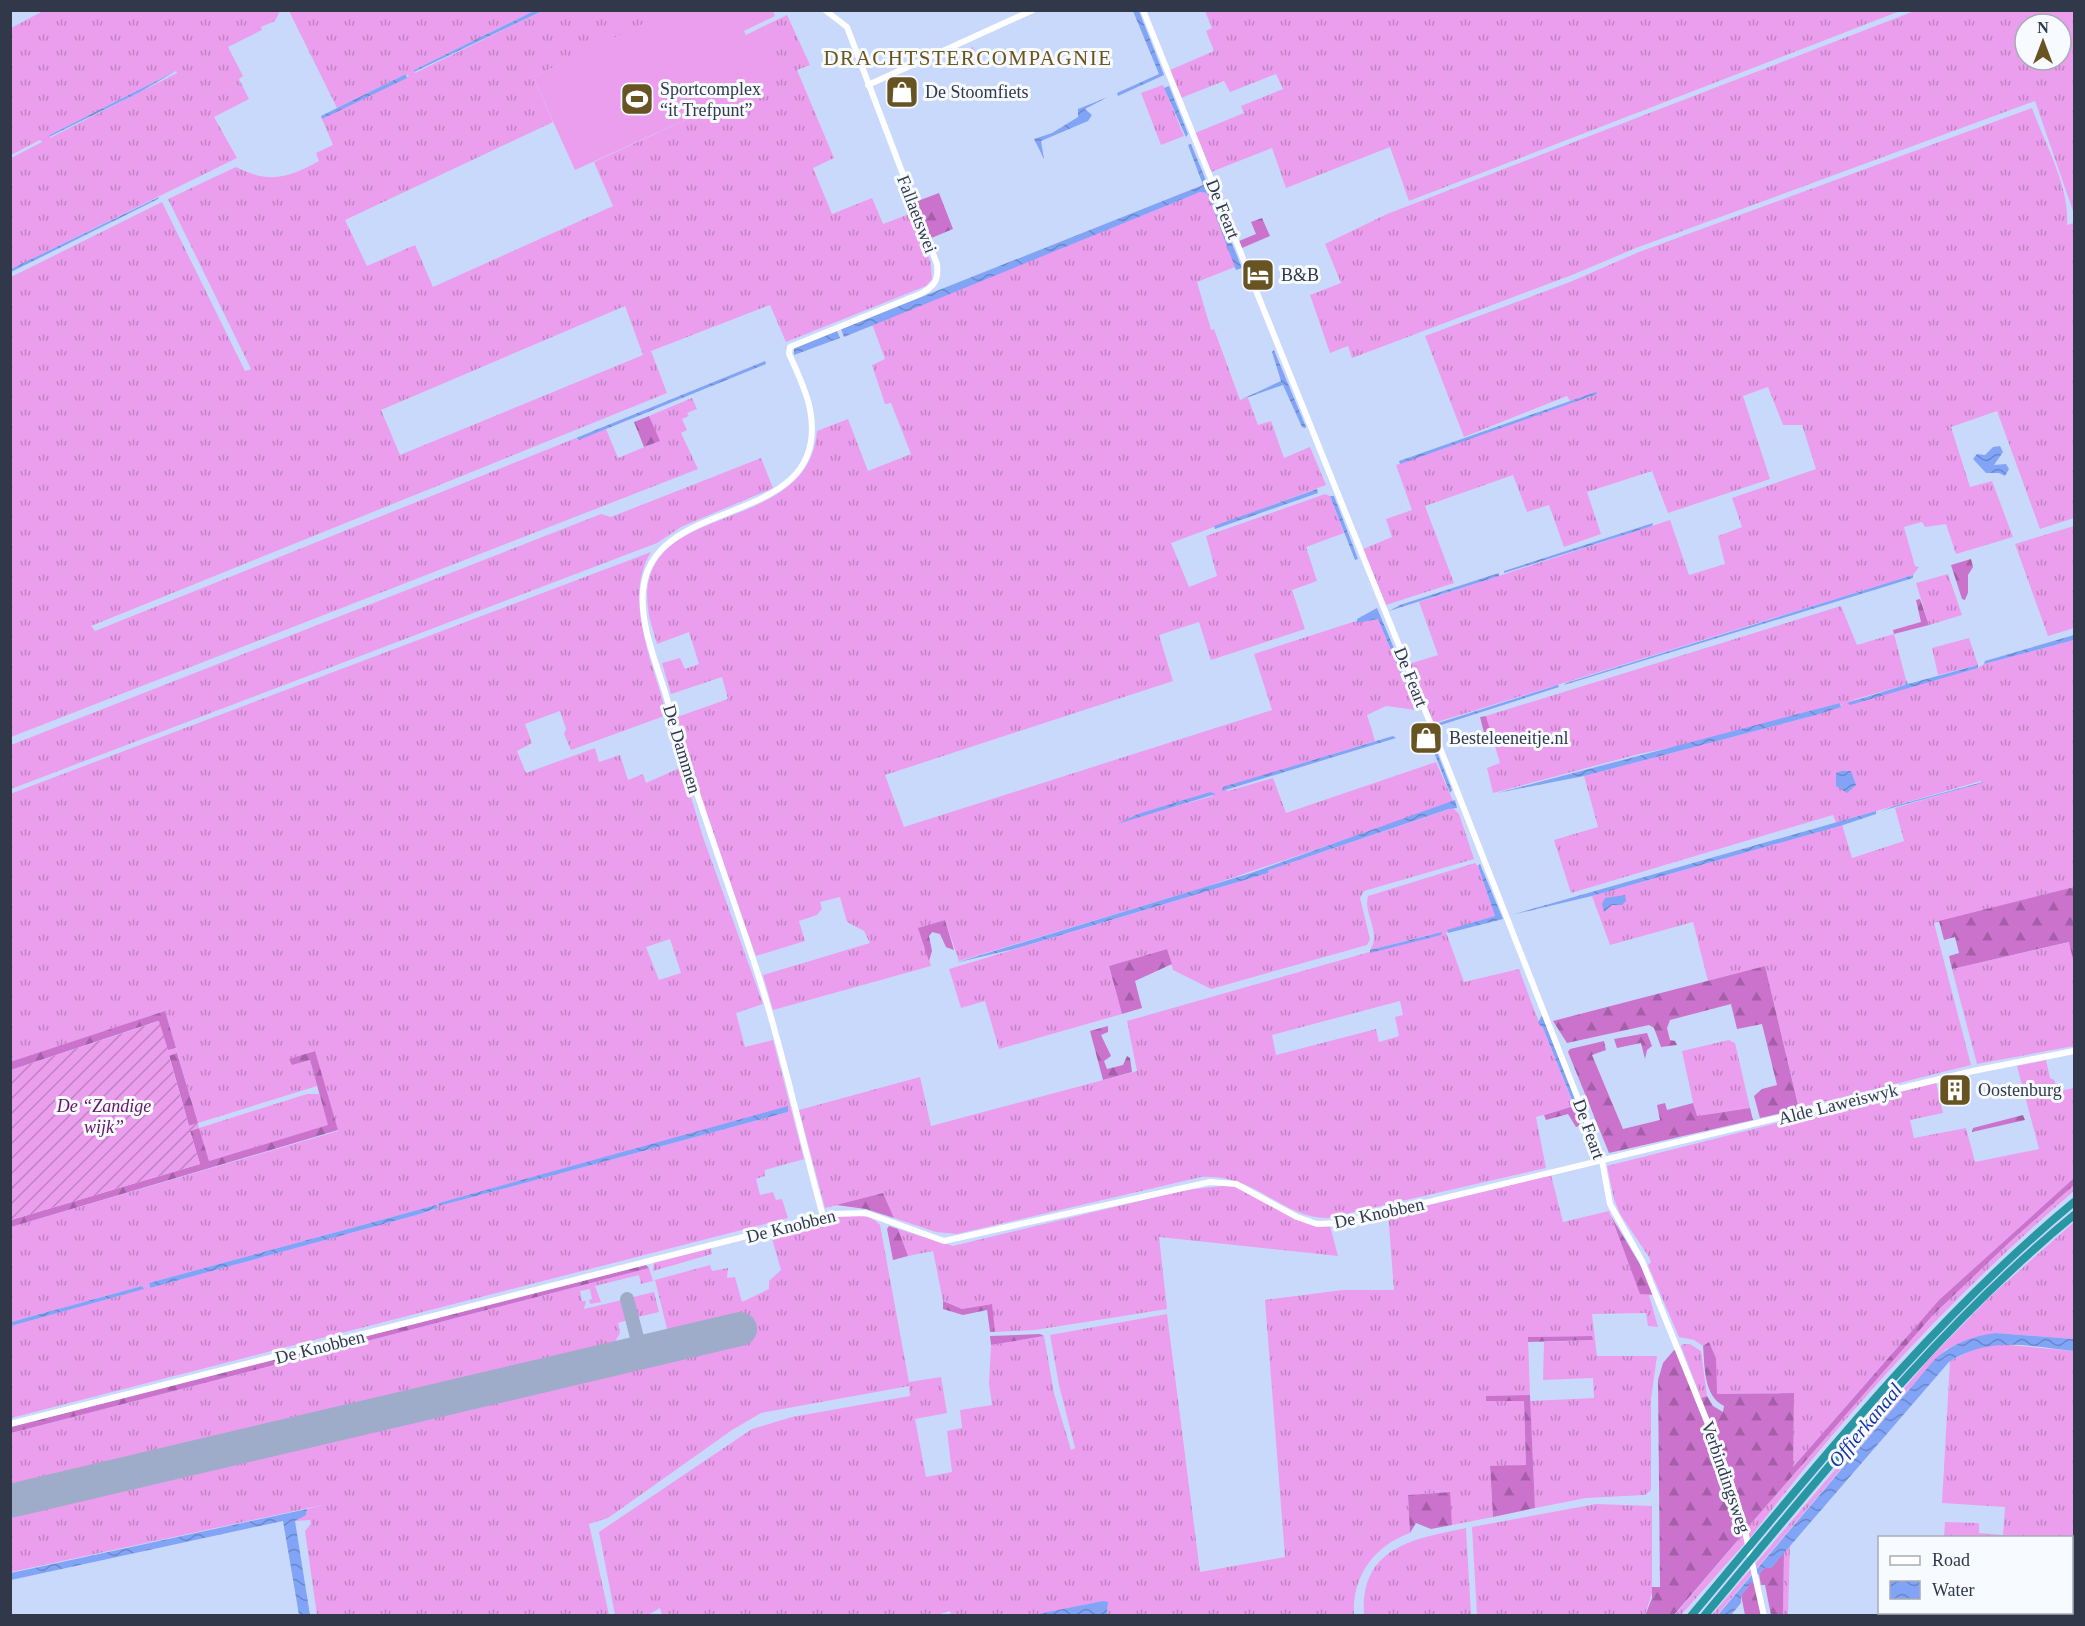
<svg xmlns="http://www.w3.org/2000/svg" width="2085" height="1626" font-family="'Times New Roman',serif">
	<defs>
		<pattern id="grass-tufts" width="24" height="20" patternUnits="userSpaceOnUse" patternTransform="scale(1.5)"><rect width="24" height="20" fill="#eb9eed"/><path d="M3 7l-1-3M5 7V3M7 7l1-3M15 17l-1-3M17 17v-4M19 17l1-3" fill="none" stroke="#bf82c2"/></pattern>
		<pattern id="forest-firs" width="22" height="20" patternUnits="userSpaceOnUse" patternTransform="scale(1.5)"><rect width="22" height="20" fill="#ca72cc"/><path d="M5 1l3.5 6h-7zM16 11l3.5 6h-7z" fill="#a45fa8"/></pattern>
		<pattern id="park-crowns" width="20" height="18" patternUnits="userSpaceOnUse" patternTransform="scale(1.5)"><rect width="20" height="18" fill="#eb9eed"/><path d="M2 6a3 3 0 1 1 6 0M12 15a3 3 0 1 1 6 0" fill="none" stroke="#bf82c2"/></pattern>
		<pattern id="garden-furrows" width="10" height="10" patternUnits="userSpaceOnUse" patternTransform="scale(1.5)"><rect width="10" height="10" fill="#eb9eed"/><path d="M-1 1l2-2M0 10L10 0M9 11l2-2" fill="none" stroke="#bf82c2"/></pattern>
		<pattern id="water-waves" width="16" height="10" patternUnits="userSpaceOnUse" patternTransform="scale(1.5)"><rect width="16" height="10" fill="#81a4f7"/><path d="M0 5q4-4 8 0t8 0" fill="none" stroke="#6a87ca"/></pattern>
	</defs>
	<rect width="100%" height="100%" fill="#c9d9fc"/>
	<path fill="url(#grass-tufts)" fill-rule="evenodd" d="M1917 10 2074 11V214L2035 101 1636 248 1572 275 1352 358 1348 346 1330 353 1310 295 1341 283 1325 244 1387 214ZM2025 24H2061V60H2025Z
		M43 11H280L275 21 261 27 262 30 228 47 243 76 239 79 249 99 214 117 237 158 11 269V158L42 142 40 140 11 155V28ZM176 71 177 73 50 138V135Z
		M289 11H534L414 70 415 73 542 11H671L533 77 553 122 345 220 367 266 415 245 433 287 613 206 594 162 785 74 764 26 787 15 810 65 797 70 834 158 813 168 832 214 872 198 883 224 912 213 931 263 932 279 926 286 786 342 770 305 651 351 667 393 91 626 95 631 576 438 577 440 606 429 618 458 659 441 649 416 692 398 697 409 687 413 689 416 682 419 687 430 681 433 698 469 11 737V277L162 202 245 371 251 369 168 199 236 167C269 184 288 178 319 161L316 153 333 145 322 119 409 76 406 74 337 108ZM625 306 643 355 400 455 381 410Z
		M1205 11H1900L1409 201 1390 147 1286 188 1272 148 1211 172 1195 133 1244 113 1241 106 1283 89 1276 74 1230 92 1224 81 1181 98 1170 70 1214 51 1206 31 1212 28Z
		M1163 85 1184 136 1161 145 1141 93Z
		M2032 108C2045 144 2070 187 2067 225L2074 223V518L2040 529 1997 411 1951 427 1970 487 1992 481 2013 537 1956 554 1946 524 1925 527 1922 522 1904 527 1915 566 1919 567 1913 575 1434 723 1409 664 1438 655 1419 602 1670 520 1689 575 1725 564 1718 536 1742 527 1732 498 1816 469 1802 425H1783L1768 387 1765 388 1743 396 1770 479 1668 513 1652 471 1587 492 1601 534 1564 547 1549 505 1527 512 1513 475 1425 506 1454 583 1386 605 1363 549 1392 537 1386 519 1412 510 1396 465 1597 394 1570 401 1567 396 1464 437 1425 336 1570 282 1639 252Z
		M1200 192 1207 193 1235 262V267L1197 282 1211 330 1214 329 1240 400 1248 398 1258 425 1271 421 1284 458 1310 447 1326 485 1171 543 1189 587 1217 576 1206 536 1325 494 1330 496 1344 533 1306 547 1317 581 1292 590 1305 629 1211 660 1199 622 1159 635 1173 681 885 775 904 827 1272 710 1254 654 1356 621 1378 619 1416 710 1386 706 1367 715 1375 741 1222 788 1228 791 1273 778 1286 813 1436 762 1453 801 1447 805 1202 888 959 961 945 920 920 928 931 966 773 1010 763 975 870 943 864 931 847 922 840 897 820 902 822 909 817 915 799 921 805 941 756 956 710 828 677 717 728 699 722 677 671 694 662 663 680 658 685 669 699 664 689 632 657 644C654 632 649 620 648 608 634 497 809 539 817 431L848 419 868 471 911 454 891 403 885 404 872 365 885 359 872 324ZM1210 792 1213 796 1120 822Z
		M761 458 773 488 681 527 657 543 11 789V745L601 514 611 517Z
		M2074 526V628L2048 636 2015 544Z
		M651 552C622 598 654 666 667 715L571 750 564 734 566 729 560 711 525 724 532 743 517 751 526 773 595 748 599 762 620 755 628 780 643 774 646 783 682 767 703 837 763 1004 736 1013 745 1047 773 1040 804 1159 765 1170V1176L756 1179 760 1195 773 1192 776 1200 782 1199 788 1218 11 1418V1326L143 1289 142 1286 11 1322V1227L338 1131 314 1051 290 1059 292 1065 310 1060 317 1086 198 1123 165 1011 11 1062 10 794ZM670 939 681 973 659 980 646 947ZM788 1107V1112L439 1206 440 1203ZM436 1205 437 1209 420 1214 150 1288 149 1286V1283Z
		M1948 574 1962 615 1929 625 1916 583Z
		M1841 606 1857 645 1894 634 1906 680 1905 685 1849 701 1894 692 1978 668 1984 664 2074 640V887L1934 923 1971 1065 1799 1108 1765 966 1708 981 1693 922 1610 945 1592 896 1832 828 1837 826 1833 815 1571 893 1554 840 1598 827 1584 776 1816 715 1842 706 1840 703 1702 741 1639 754 1493 793 1487 768 1500 763 1486 716ZM1981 781V783L1895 808 1904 841 1852 858 1841 821Z
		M1969 638 1978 665 1938 675 1932 648Z
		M1453 808 1459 814 1474 859 1364 891 1360 898 1370 939 1367 945 1211 989 1173 970 1167 949 1109 966 1122 1014 999 1049 985 1001 961 1008 949 969 1268 873 1269 870Z
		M1475 863 1478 866 1495 916 1446 932 1464 982 1519 969C1523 979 1538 1024 1543 1028L1574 1106 1536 1117 1546 1168 1328 1218C1280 1218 1258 1174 1201 1177L957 1234 936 1232 894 1218 883 1193 825 1208 799 1110 920 1077 931 1126 1137 1071 1127 1021 1440 932 1370 950C1382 933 1363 914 1368 896ZM1400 1001 1403 1015 1395 1017 1399 1036 1379 1042 1376 1029 1276 1055 1272 1035Z
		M2070 942 2074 964V1046L1977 1064 1952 969Z
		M1729 1040 1735 1043 1750 1108 1696 1116 1682 1051Z
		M2046 1060 2050 1078 2054 1080 2059 1091 2074 1088V1178L1939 1300 1792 1468 1794 1393 1716 1394V1358L1709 1342 1703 1346 1694 1340 1679 1337 1648 1265 1651 1262 1649 1257 1620 1214 1614 1199 1607 1166 1936 1083 1943 1113 1910 1120 1914 1138 1966 1128 1975 1162 2039 1149 2017 1066Z
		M307 1094H319L329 1125 209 1161 199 1128Z
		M1551 1175 1563 1222 1609 1211 1640 1293 1649 1295 1658 1327 1648 1326 1646 1313 1592 1314 1597 1356H1657L1651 1399V1490L1645 1495 1586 1498 1535 1508 1530 1401 1594 1398 1593 1378 1543 1380 1544 1342 1592 1340V1336L1528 1337 1530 1395 1486 1396 1487 1401 1524 1400 1526 1465 1490 1467 1493 1517 1452 1525 1449 1492 1408 1495 1410 1533C1374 1546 1352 1576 1354 1615H1107L1108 1606 1103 1601 1033 1616 951 1615 950 1611 934 1616H662L660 1608 648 1615H615L599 1532 752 1429 792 1417 910 1396 909 1386 761 1413 732 1430 608 1518 589 1524 609 1615H317L305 1531 311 1524 310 1520 295 1521 307 1513V1509L327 1504 11 1572 10 1513 672 1356 673 1352 742 1336 739 1321 669 1337 655 1280 710 1265 712 1271 728 1268 727 1278 735 1277 742 1302 769 1289V1281L781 1270 771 1235C796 1228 860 1201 880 1225L909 1382 941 1377 947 1413 915 1419 926 1477 952 1472 947 1431 962 1428 960 1410 992 1405 989 1384 991 1345 1044 1336 1054 1393 1071 1450 1075 1448 1059 1385 1050 1335 1167 1314 1200 1572 1285 1557 1265 1300 1343 1290H1394L1388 1213Z
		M1232 1185 1289 1215 1330 1226 1338 1256 1159 1237 1167 1309 1035 1330 995 1332 991 1304 962 1309 943 1301 933 1251 908 1256 898 1229 953 1246 1185 1190Z
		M2074 1185V1191C1952 1296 1848 1409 1750 1538L1747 1528 1932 1316 2013 1239Z
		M2074 1222V1339L1996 1333 1972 1338 1946 1349 1908 1390 1717 1615 1711 1616 1929 1359 1993 1294Z
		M711 1247 712 1254 653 1271 654 1262Z
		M649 1268 653 1281 641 1284 639 1275 595 1286 601 1302 590 1304 589 1300 592 1299 590 1289 580 1291 582 1301H586L584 1309 626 1299 631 1319 618 1323 620 1333 612 1347 11 1490V1433Z
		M654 1292 659 1312 634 1318 629 1298Z
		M1683 1344H1690L1701 1351 1707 1396 1701 1398 1681 1346Z
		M1997 1344 2074 1351V1567L2072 1590V1538L1944 1537 1945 1522 1979 1523V1533L2003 1535 2005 1507 1942 1503 1950 1361 1975 1349Z
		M1596 1504 1652 1506V1593L1645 1615H1477L1472 1527Z
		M1466 1528 1471 1615H1364C1360 1547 1413 1539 1466 1528Z
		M1743 1534 1745 1543 1681 1615 1674 1616Z
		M1790 1544 1788 1615 1783 1616 1784 1552Z
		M1939 1612H2069V1616L1939 1615Z"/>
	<path fill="url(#forest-firs)" d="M939 193 953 229 929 239 915 202Z
		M1262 218 1270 236 1242 248 1239 241 1256 234 1251 222Z
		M649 416 660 441 644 447 634 422Z
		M1971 559 1973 567 1968 575V592L1965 600 1962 599 1951 565Z
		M1920 599 1929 625 1894 634 1893 630 1921 622 1916 600Z
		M1486 716 1493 740 1478 745 1475 737 1484 733 1480 717Z
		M2074 887V964L2069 942 1952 969 1949 956 1959 953 1955 937 1944 940 1939 921Z
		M945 920 954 950 946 947 940 934 932 932 929 936 932 951 929 961 918 928Z
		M1167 949 1172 964 1135 981 1142 1008 1122 1014 1109 966Z
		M1765 966 1799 1109 1760 1118 1754 1096 1762 1089 1777 1085 1762 1024 1737 1029 1731 1004 1670 1020 1667 1028 1670 1040 1675 1041 1677 1045 1661 1047 1654 1028 1649 1025 1567 1043 1553 1021Z
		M165 1011 176 1048 168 1051 158 1021 11 1070 10 1062Z
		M1108 1026V1032L1101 1035 1111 1056 1104 1061 1107 1069 1123 1065 1127 1056 1130 1058 1132 1072 1103 1080 1090 1031Z
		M1647 1033 1652 1046 1647 1050 1645 1059 1641 1043 1617 1048 1614 1039Z
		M1604 1041 1606 1050 1592 1055 1623 1129 1660 1120 1657 1105 1665 1103 1667 1110 1693 1103 1697 1116 1750 1108 1753 1120 1609 1153 1568 1052 1570 1049Z
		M315 1051 338 1130 11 1227V1220L200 1164 190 1131 199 1128 209 1161 328 1125 310 1060 292 1065 289 1059Z
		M177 1053 198 1123 189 1126 169 1055Z
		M1574 1106 1582 1125 1576 1127 1568 1114 1546 1120 1544 1115Z
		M2023 1115 2025 1120 1972 1132 1973 1128Z
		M2074 1178V1185L2013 1239 1932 1316 1747 1528 1729 1468 1701 1398 1707 1396 1713 1406 1723 1412 1724 1406C1703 1395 1705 1367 1703 1346L1709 1342 1716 1358 1717 1394 1794 1393 1793 1467 1939 1300Z
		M883 1193 894 1218 866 1209 836 1205Z
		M1611 1216 1641 1266 1654 1295 1640 1294Z
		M889 1226 898 1229 908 1256 893 1260 887 1229Z
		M646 1265 649 1268 11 1433V1427Z
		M943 1301 962 1309 992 1304 995 1332H990L987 1310 963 1315 943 1309Z
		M1040 1334 1044 1336 991 1345 990 1336Z
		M1592 1336 1593 1340 1528 1342V1337Z
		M1674 1350 1678 1351 1730 1487 1743 1534 1674 1615 1645 1616 1652 1598V1587H1660L1658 1380 1663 1363Z
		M1530 1395 1535 1508 1493 1517 1490 1466 1526 1465 1524 1401H1486V1396Z
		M1450 1492 1452 1525 1431 1529 1416 1523 1410 1533 1408 1495Z
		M1784 1552 1783 1615H1771L1765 1585H1761L1759 1574 1764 1568H1771Z
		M1754 1580 1762 1615H1745L1741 1595Z"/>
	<path fill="url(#park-crowns)" d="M973 47 979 62 965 69 958 53Z"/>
	<path fill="url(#garden-furrows)" d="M159 1021 168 1050 176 1048 177 1053 169 1056 189 1126 198 1123 199 1128 190 1131 200 1164 11 1220V1070Z"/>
	<path fill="#eb9eed" d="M671 10 773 11 775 16 744 31 746 35 764 26 786 74 575 170 533 77Z"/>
	<path fill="url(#water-waves)" d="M534 11H542L414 72V70Z
		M1133 11H1139L1164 75 1118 96 1117 93 1159 74Z
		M176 71 140 92 49 137 50 135Z
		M406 74 407 78 322 119 321 116Z
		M1169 86 1188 134 1186 137 1164 88Z
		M1108 97 1085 109 1092 115 1088 121 1041 141 1044 159 1034 139 1052 133 1078 117V109Z
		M1191 144 1242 268 1236 270 1207 193 1200 192 844 337 841 329 1203 185 1188 145Z
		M159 197 158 199 11 272V269Z
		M837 331 840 338 794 355V347Z
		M1274 350 1306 427 1305 428 1302 427 1283 385 1240 400 1281 381 1272 352Z
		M765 361 766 364 579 440 576 438Z
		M1596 392 1597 394 1400 464 1399 461Z
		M2000 446 2003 452 1994 465 2006 464 2009 469 2005 476 1999 473H1986L1973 459 1977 454 1985 455 1993 447Z
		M1317 489 1318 493 1215 529 1214 526Z
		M1330 496H1334L1358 559 1355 560Z
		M1653 523 1652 526 1504 573V571Z
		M1499 573V576L1389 611 1400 605Z
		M1913 575V578L1564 685 1566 683Z
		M1377 608 1418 705V709L1416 710 1378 619 1357 623V619Z
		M2074 635V640L1984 664 1985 661Z
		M1978 665V668L1850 705 1847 703 1905 685 1906 680 1908 684Z
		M1558 685 1559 687 1441 725 1435 724Z
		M1840 703 1841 707 1816 715 1584 776 1497 793Z
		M1393 736 1396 738 1222 791 1223 787Z
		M1430 742H1433L1452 790 1450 793Z
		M1841 771H1851L1856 785 1847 793 1836 786V773Z
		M1983 782 1982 783 1881 811 1894 806Z
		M1210 792 1216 794 1117 824 1138 814Z
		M1455 800 1457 808 1449 809 1269 870 1268 873 1014 949 955 963 1251 873Z
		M1876 811V814L1843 825 1592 896 1511 915Z
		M1480 864 1503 919 1448 933 1447 930 1495 916 1478 866Z
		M1625 895 1626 901 1622 905H1612L1604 912 1602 904 1605 898Z
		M1442 932 1441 935 1370 953V950Z
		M1542 1015 1585 1123 1582 1125 1543 1028 1538 1023Z
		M788 1106V1112L439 1206V1203Z
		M436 1205 438 1208 420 1214 150 1288 149 1283Z
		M142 1286 144 1289 11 1326V1322Z
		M1996 1333 2074 1339V1351C2030 1346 1989 1336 1949 1362L1771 1568H1764L1741 1595V1603L1731 1615 1717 1616 1935 1359C1953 1343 1973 1336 1996 1333Z
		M307 1509 306 1515 295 1521 310 1615H299L283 1521 11 1580V1573Z
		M1103 1601 1108 1602 1107 1615H1033Z"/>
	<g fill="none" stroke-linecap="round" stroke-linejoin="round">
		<path stroke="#9eacca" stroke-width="14" d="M627 1299 641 1353"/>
		<path stroke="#9eacca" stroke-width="34" d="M10 1501 740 1329"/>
		<path stroke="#fff" stroke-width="6" d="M1143 10 1435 735 1602 1160 1610 1204 1642 1261 1729 1476 1742 1518 1764 1616
			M868 85 1033 10
			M823 1216C800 1134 783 1049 756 968 726 876 692 785 665 692 655 660 640 624 643 591 651 491 833 532 810 409 806 390 797 371 789 354L790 347 920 294C934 287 939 280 937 264L847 27 825 10
			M10 1424 833 1214 866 1213 944 1241 1210 1182 1236 1184 1297 1217 1317 1224 1341 1223 1973 1071 2074 1051"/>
		<path stroke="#2897a3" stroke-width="8" d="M1691 1616C1812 1472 1929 1322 2074 1202
			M1704 1616C1821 1477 1934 1330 2074 1215"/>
	</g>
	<defs>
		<g id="shop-square" transform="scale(1.725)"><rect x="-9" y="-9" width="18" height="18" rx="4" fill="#685322" stroke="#f7fafe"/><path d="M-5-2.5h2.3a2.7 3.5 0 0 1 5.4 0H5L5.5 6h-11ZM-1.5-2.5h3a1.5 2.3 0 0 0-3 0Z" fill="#fff"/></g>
		<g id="stadium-square" transform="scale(1.725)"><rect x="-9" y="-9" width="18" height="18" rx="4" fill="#685322" stroke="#f7fafe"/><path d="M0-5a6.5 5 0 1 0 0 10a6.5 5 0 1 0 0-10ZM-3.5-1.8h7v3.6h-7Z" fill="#fff"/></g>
		<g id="hotel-square" transform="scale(1.725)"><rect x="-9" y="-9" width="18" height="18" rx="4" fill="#685322" stroke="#f7fafe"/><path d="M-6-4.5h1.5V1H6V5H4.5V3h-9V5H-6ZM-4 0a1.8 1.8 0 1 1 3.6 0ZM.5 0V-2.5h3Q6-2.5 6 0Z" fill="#fff"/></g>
		<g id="building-square" transform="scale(1.725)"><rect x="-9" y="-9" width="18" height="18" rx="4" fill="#685322" stroke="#f7fafe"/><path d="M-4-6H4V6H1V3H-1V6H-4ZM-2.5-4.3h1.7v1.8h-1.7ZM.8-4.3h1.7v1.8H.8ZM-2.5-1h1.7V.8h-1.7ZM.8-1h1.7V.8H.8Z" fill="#fff"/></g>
	</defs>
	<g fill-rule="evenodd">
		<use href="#shop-square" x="902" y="92"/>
		<use href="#stadium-square" x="637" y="99"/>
		<use href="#hotel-square" x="1258" y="275"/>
		<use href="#shop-square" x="1426" y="738"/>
		<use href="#building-square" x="1955" y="1090"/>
	</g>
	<g text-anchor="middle" stroke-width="6" stroke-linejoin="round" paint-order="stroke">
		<g font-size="18" fill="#303849" stroke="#f7fafe" text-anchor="start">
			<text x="660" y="95">Sportcomplex<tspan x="660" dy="21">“it Trefpunt”</tspan></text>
			<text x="925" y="98">De Stoomfiets</text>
			<text x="1281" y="281">B&amp;B</text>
			<text x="1449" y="744">Besteleeneitje.nl</text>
			<text x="1978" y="1096">Oostenburg</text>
		</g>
		<g font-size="18" fill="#303849" stroke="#f7fafe">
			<text transform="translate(1223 209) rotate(68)" y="6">De Feart</text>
			<text transform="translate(917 214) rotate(69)" y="6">Fallaetswei</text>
			<text transform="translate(1411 677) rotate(68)" y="6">De Feart</text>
			<text transform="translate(682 749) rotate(73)" y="6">De Dammen</text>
			<text transform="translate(1838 1104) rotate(-14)" y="6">Alde Laweiswyk</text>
			<text transform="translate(1589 1129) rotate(70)" y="6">De Feart</text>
			<text transform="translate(1379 1213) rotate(-12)" y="6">De Knobben</text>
			<text transform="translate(791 1226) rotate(-14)" y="6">De Knobben</text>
			<text transform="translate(320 1347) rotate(-14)" y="6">De Knobben</text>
			<text transform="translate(1726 1477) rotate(71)" y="6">Verbindingsweg</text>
		</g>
		<g font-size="18" font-style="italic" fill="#641368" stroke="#f7fafe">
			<text x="104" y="1112">De “Zandige<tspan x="104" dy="21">wijk”</tspan></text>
		</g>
		<g font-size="20" font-style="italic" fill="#1734a9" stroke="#f7fafe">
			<text transform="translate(1865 1425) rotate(-50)" y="7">Offierkanaal</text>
		</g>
		<g font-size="21" letter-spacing="1.5" fill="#6b541a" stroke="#f7fafe">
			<text x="968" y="65">DRACHTSTERCOMPAGNIE</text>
		</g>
	</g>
	<rect width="2085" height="1626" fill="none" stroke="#303849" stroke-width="24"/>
	<rect x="1878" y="1536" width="195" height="78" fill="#f7fafe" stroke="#a7acb6" stroke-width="1.5"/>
	<rect x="1890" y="1556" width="30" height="9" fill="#ffffff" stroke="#a7acb6" stroke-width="1.5"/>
	<text x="1932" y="1566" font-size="18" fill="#303849">Road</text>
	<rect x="1890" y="1581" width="30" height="18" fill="url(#water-waves)" stroke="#a7acb6" stroke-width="1.5"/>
	<text x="1932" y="1596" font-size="18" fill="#303849">Water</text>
	<g transform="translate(2043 42)"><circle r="28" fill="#f7fafe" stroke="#a7acb6" stroke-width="1.5"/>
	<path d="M0-4.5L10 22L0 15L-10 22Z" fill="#685322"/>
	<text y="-9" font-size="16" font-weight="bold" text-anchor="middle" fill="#303849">N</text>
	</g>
</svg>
